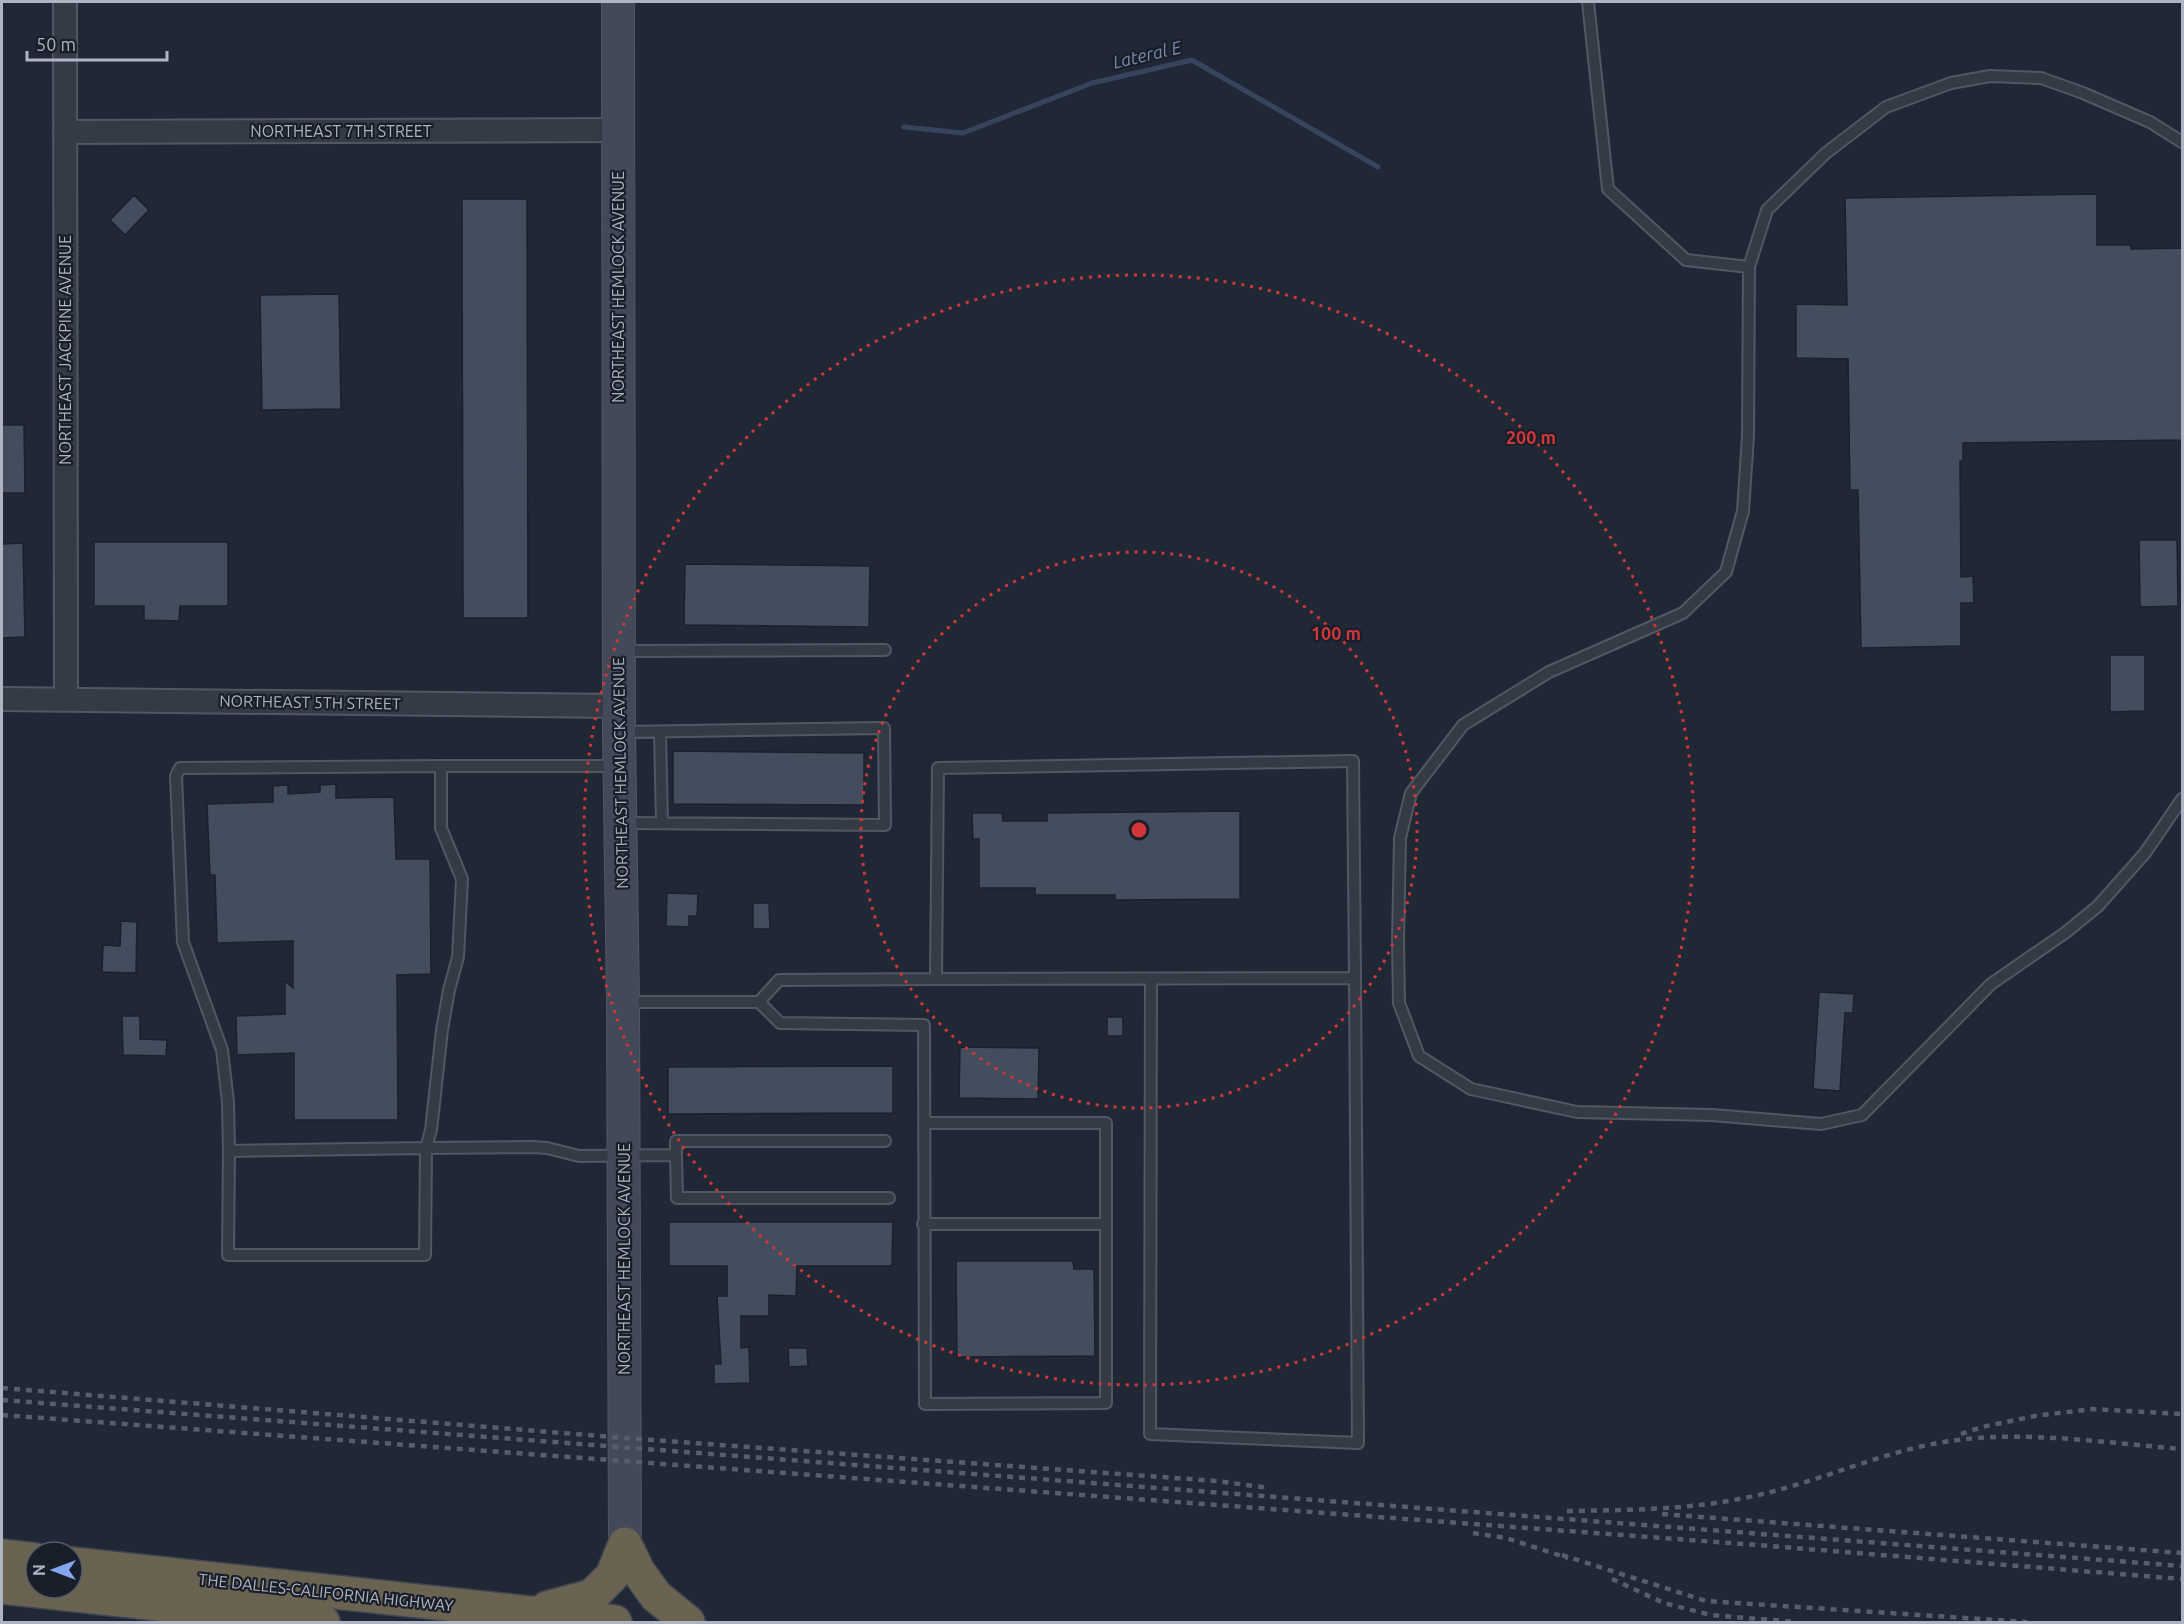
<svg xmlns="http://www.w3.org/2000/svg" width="2184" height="1624" font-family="Ubuntu,sans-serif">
	<rect width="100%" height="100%" fill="#212835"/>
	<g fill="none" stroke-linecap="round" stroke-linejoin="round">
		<path stroke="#37445d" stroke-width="5" d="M904 127 963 133 1092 83 1192 60 1378 167"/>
	</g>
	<path fill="#444d5d" stroke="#1b212c" stroke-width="1.5" d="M2097 194V245H2131V249L2182 248V440L1963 443V461H1960L1961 577 1973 576 1974 603H1961V646L1861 648 1858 490H1850L1848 359 1796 358V304L1847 305 1845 198Z
		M134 195 149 210 125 235 110 220Z
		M462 199H527L528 618H463Z
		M339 294 341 409 262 410 260 295Z
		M2 425H24L25 493H2Z
		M2139 540H2177L2178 606 2140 607Z
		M94 542H228V606H180L179 621 144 620V606H94Z
		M23 543 25 637 2 638V544Z
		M685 564 870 566 869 627 684 625Z
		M2110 655H2145V711L2110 712Z
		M673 751 864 753V805L673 804Z
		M336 784V798L394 797 396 859H430L431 974 397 975 398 1120H294V1053L237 1055 236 1016 285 1014V981L293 988V941L217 943 215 875H210L207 804 273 802V786L288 785V794L320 792V785Z
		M1240 811V899L1115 900V895H1035V888H979V839H973L972 813H1002L1003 821H1047V813Z
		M667 893 698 894 697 916H689V927L666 926Z
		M753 903H769L770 929H753Z
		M121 921 137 922 136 973 102 972 103 945 120 946Z
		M1819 992 1854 994 1853 1013H1845L1840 1091 1813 1089Z
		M122 1016H140V1039L167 1040 166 1056 123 1055Z
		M1107 1017H1123V1036H1107Z
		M960 1047 1039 1048 1038 1099 959 1098Z
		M893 1066V1113L668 1114V1067Z
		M669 1222H893L892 1266H797L796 1296 769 1295V1316H741V1348L749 1347 750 1383 714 1384V1364H721L717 1296H727V1266H669Z
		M956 1261H1073L1074 1269H1094L1095 1356 957 1357Z
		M788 1348H807L808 1366 789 1367Z"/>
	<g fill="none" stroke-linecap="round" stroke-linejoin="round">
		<g stroke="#515763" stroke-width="14">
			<path id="lane" d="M1588 2 1608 189 1686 260 1749 267
				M2182 142 2150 122 2083 93 2041 78 1990 76 1951 83 1886 107 1826 153 1767 210 1749 267 1748 436 1743 511 1726 572 1683 613 1549 672 1463 725 1411 793 1400 838 1398 941 1399 1003 1419 1056 1471 1089 1577 1112 1712 1115 1821 1124 1862 1115 1991 984 2065 933 2098 906 2145 853 2182 799
				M622 651 885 650
				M622 732 884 728 885 825 624 823
				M660 732 662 823
				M616 766H441V828L462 879 458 957 449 990 442 1030 431 1130 426 1148 532 1147 547 1148 579 1156 676 1155V1141H885
				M1151 979 1150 1434 1358 1443 1355 978
				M627 1002H759L779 980 936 979 938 768 1353 761 1355 978 936 979
				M759 1002 780 1023 924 1025 925 1404 1106 1403V1123H924
				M229 1151 228 1255H425L426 1148 229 1151 228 1102 222 1050 183 942 176 776 180 768 441 766
				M676 1155 677 1198H889
				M923 1224H1106"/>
		</g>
		<g stroke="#515763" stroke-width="26">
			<path id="street" d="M65 2 66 699
				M65 132 618 130
				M2 699 619 706"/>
		</g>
		<g stroke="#515763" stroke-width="34">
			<path id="secondary" d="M618 2 619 732 623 1002 625 1544"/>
		</g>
		<g stroke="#3e4450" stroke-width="36">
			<path id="highway" d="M625 1544 638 1571 656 1596 688 1622
				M2 1556 36 1560
				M72 1564 615 1622
				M2 1587 323 1622
				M547 1608 592 1596 612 1576 625 1544"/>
		</g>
		<use href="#lane" stroke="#343a46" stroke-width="10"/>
		<use href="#street" stroke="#343a46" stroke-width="22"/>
		<use href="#secondary" stroke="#424958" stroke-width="32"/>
		<use href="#highway" stroke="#6b6351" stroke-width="33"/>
		<path stroke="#565e6c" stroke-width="4.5" stroke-dasharray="6 6" stroke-linecap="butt" d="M2 1388 625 1438 1216 1481 1270 1488
			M2 1400 2182 1566
			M2 1415 1757 1545 2182 1579
			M1961 1434 1982 1427 2035 1416 2092 1409 2182 1414
			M1567 1511C1625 1510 1687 1510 1744 1498 1814 1485 1880 1451 1950 1441 2025 1430 2107 1443 2182 1449
			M1662 1514 2182 1553
			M1473 1533 1506 1538 1568 1558
			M1562 1555 1706 1601 2027 1622
			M1612 1579 1664 1603 1711 1615 1796 1622"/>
	</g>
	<g fill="none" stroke="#d23637" stroke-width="3" stroke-dasharray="3 6">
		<circle cx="1139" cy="830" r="278"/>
		<circle cx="1139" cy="830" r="555"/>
	</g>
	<g text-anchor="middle" stroke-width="4.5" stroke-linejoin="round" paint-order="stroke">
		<g font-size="16" fill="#aeb4c2" stroke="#191f2a">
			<text x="341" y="137">NORTHEAST 7TH STREET</text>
			<text transform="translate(618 287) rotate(-90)" y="6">NORTHEAST HEMLOCK AVENUE</text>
			<text transform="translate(65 350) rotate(-90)" y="6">NORTHEAST JACKPINE AVENUE</text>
			<text transform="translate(310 702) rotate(1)" y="6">NORTHEAST 5TH STREET</text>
			<text transform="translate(620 773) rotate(-91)" y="6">NORTHEAST HEMLOCK AVENUE</text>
			<text transform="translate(624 1259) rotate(-90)" y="6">NORTHEAST HEMLOCK AVENUE</text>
			<text transform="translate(326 1592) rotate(6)" y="6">THE DALLES-CALIFORNIA HIGHWAY</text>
		</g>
		<g font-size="18" font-style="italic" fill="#7889aa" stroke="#191f2a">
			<text transform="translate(1147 55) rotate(-13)" y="6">Lateral E</text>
		</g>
	</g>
	<circle cx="1139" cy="830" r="9" fill="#d23637" stroke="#191f2a" stroke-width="3"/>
	<g font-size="18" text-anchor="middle" font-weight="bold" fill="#d23637" stroke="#191f2a" stroke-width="4.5" stroke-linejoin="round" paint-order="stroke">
		<text x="1531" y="444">200 m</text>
		<text x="1336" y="640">100 m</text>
	</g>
	<rect width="2184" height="1624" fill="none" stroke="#aeb4c2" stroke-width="6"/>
	<g transform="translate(54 1570) rotate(270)"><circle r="28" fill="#191f2a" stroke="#555b67" stroke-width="1.5"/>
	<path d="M0-4.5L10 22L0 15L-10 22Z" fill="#85a7f1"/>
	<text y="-9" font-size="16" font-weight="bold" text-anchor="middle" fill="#aeb4c2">N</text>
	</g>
	<path d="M27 51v9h140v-9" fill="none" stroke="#aeb4c2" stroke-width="3"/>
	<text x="36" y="51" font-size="18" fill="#aeb4c2" stroke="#191f2a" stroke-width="4.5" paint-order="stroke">50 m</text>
</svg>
